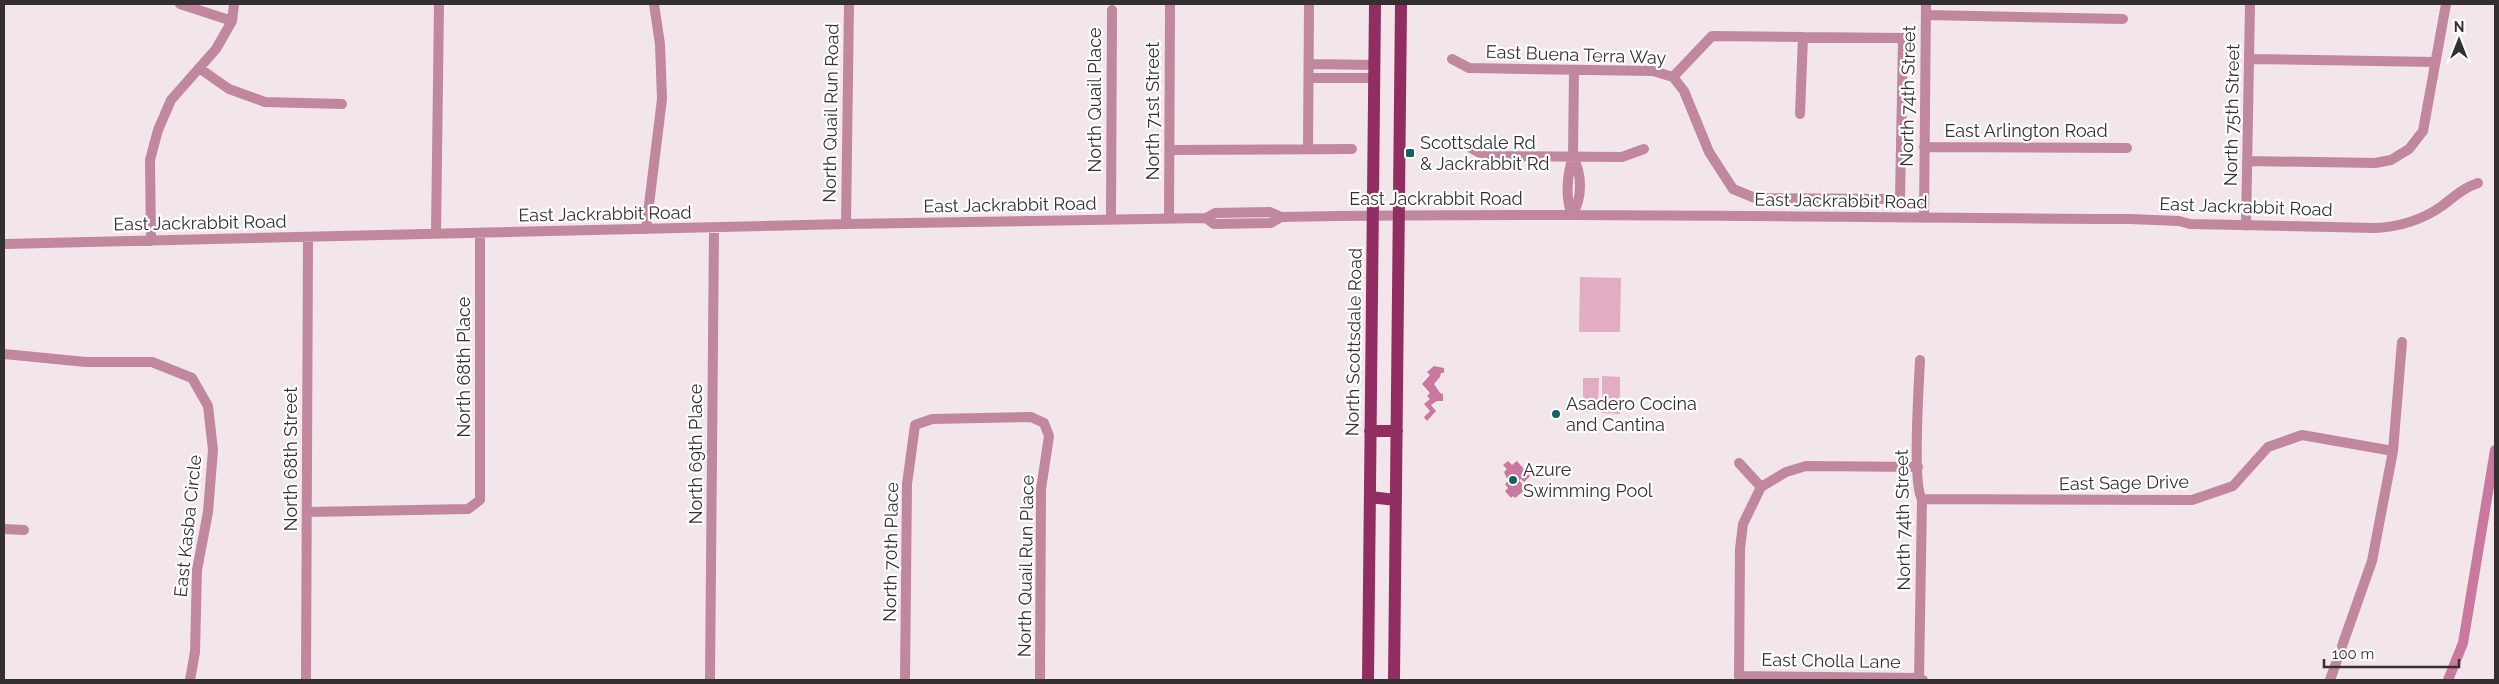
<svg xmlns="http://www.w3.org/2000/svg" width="2499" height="684" font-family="Raleway,sans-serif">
	<rect width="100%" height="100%" fill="#f2e6eb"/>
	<path fill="#e2acc3" d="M1580 277 1621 278 1620 332H1579Z
		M1602 376 1620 377V414L1602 413Z
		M1583 378H1599L1598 412H1583Z"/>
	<path fill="#ca789d" d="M1434 366 1444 368V373H1441L1440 377 1434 384 1440 393 1443 394V401H1437L1431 405 1436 411 1427 421 1424 417 1430 411 1424 404 1430 399 1427 396 1430 393 1422 384 1430 375 1427 372Z
		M1508 461 1512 465 1517 461 1530 476 1524 482 1521 479 1519 480 1526 489 1515 498 1513 496 1511 498 1505 491 1508 488 1505 484 1508 481 1504 472 1507 469 1503 465Z"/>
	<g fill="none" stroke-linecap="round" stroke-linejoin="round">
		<path stroke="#ca789d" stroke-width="10" d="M2448 680 2463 643 2495 450"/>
		<path stroke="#c0879f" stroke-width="10" d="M180 4 232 21
			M1926 15 2123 19
			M1712 36 1903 38 1900 199 1755 198 1733 189 1709 152 1684 91 1673 77Z
			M1452 59 1469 68 1653 71 1673 77
			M2250 59 2435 62
			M1309 64 1375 65
			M199 68 229 89 265 102 342 104
			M1309 78H1374
			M1800 114 1803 37
			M1469 147 1485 156 1622 157 1644 149
			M1924 147 2127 148
			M1308 148 1309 4
			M1170 150 1352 149
			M2248 161 2375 163 2391 160 2409 149 2423 131 2446 4
			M1572 215C1565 197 1567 175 1573 157L1574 70
			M1572 215C1583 198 1582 174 1573 157
			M1206 218 1214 224 1271 223 1281 217
			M1924 218 1926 4
			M1169 219 1170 4
			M1111 220 1112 10
			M846 224 849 4
			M2246 226 2250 4
			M646 229 662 99 660 44 654 4
			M436 234 439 4
			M151 241 150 160 158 130 171 100 216 49 232 21 234 4
			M4 244 846 224 1206 218 1215 213 1270 212 1281 217C1564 212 1847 218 2130 219L2179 221 2190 224 2375 228C2399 227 2422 220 2442 206 2454 197 2463 188 2478 183
			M4 354 86 362H152L192 378 208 406 213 450 208 512 197 570 195 652 190 680
			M1739 463 1761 487
			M1918 467 1806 466 1786 472 1761 487 1743 524 1740 549 1739 676 1919 678 1923 680
			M1922 499 2192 500 2233 486 2268 447 2302 435 2393 451
			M307 512 468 509 480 500V233
			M4 529 24 530
			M306 680 308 237
			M710 680 714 228
			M905 680 907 484 915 425 932 419 1031 417 1044 423 1049 436 1041 489 1040 680
			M1919 680 1922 499C1912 485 1919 383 1920 360
			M2330 680 2372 561 2393 451 2402 342"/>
		<path stroke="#922d62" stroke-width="12" d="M1370 431H1397
			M1370 497 1396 500
			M1368 680 1375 4
			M1394 680 1401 4"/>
	</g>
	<g fill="#126268" stroke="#fff" stroke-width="2">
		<rect x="1405" y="148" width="10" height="10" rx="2.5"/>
		<circle cx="1556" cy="414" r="5"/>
		<circle cx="1513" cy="480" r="5"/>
	</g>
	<g text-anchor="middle" stroke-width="4.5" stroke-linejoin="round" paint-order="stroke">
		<g font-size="18" fill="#342f31" stroke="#fff">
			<text transform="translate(1576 55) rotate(2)" y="6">East Buena Terra Way</text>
			<text transform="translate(1908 96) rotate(-89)" y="6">North 74th Street</text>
			<text transform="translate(1095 100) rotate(-90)" y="6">North Quail Place</text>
			<text transform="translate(1153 111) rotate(-90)" y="6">North 71st Street</text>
			<text transform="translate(831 113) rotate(-89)" y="6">North Quail Run Road</text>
			<text transform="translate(2232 115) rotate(-89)" y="6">North 75th Street</text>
			<text x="2026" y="137">East Arlington Road</text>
			<text x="1436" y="205">East Jackrabbit Road</text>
			<text transform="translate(1841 201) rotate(1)" y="6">East Jackrabbit Road</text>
			<text transform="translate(1010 205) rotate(-1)" y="6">East Jackrabbit Road</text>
			<text transform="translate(2246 207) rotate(2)" y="6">East Jackrabbit Road</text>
			<text transform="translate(605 214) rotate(-1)" y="6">East Jackrabbit Road</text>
			<text transform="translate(200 223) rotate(-1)" y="6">East Jackrabbit Road</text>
			<text transform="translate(1354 342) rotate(-89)" y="6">North Scottsdale Road</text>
			<text transform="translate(464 367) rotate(-90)" y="6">North 68th Place</text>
			<text transform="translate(696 454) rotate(-90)" y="6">North 69th Place</text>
			<text transform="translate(291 459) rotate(-90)" y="6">North 68th Street</text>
			<text transform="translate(2124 483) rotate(-1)" y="6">East Sage Drive</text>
			<text transform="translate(1903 520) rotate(-91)" y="6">North 74th Street</text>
			<text transform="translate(188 526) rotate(-84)" y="6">East Kasba Circle</text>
			<text transform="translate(891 552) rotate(-89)" y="6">North 70th Place</text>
			<text transform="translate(1026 566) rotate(-89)" y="6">North Quail Run Place</text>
			<text transform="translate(1831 661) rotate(1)" y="6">East Cholla Lane</text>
		</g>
		<g font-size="18" fill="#342f31" stroke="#fff" text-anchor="start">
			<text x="1420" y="149">Scottsdale Rd<tspan x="1420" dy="21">&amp; Jackrabbit Rd</tspan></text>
			<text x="1566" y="410">Asadero Cocina<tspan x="1566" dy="21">and Cantina</tspan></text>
			<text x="1523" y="476">Azure<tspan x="1523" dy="21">Swimming Pool</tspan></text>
		</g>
	</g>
	<rect width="2499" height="684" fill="none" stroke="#342f31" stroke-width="10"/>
	<g transform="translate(2459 40)" stroke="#ffffff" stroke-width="4" paint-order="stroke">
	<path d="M0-4L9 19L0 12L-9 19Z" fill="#342f31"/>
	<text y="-8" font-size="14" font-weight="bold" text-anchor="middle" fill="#342f31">N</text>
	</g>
	<path d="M2324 659v8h135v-8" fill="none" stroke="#342f31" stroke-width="2.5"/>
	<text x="2332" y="659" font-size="15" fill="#342f31" stroke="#ffffff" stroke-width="4" paint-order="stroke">100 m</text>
</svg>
